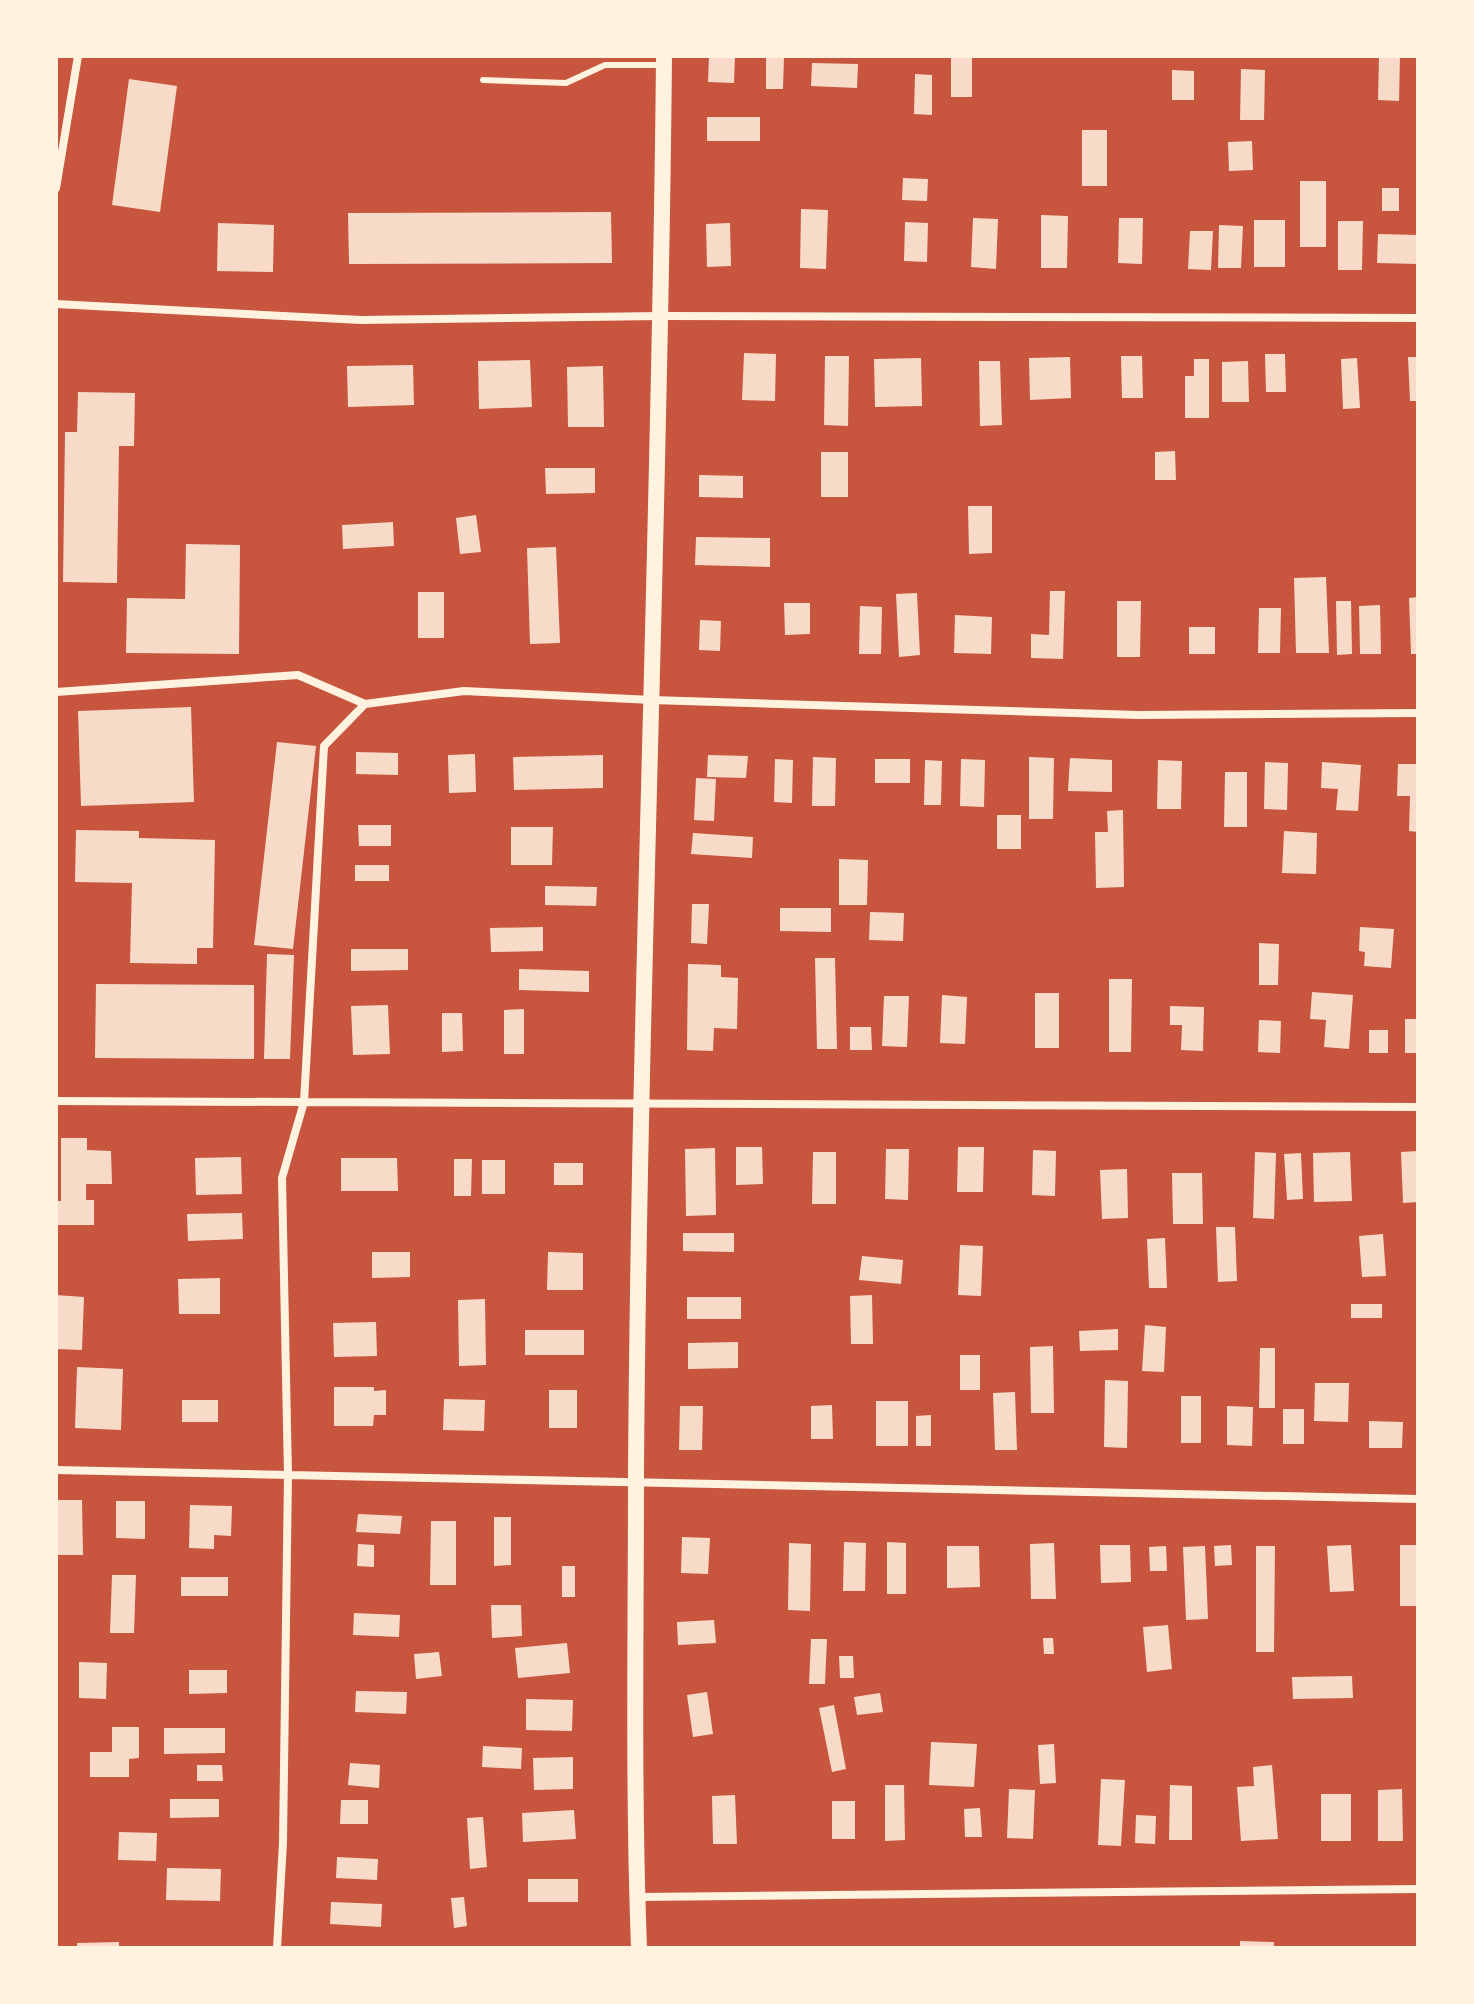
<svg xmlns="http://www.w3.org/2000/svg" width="1474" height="2004" font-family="Mulish,sans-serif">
	<rect width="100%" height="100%" fill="#c8553d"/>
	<path fill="#f7dbc8" d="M709 56H735L734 83 708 82Z
		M766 56H784L783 89H766Z
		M951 56H972V97H951Z
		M1379 56H1400L1399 101 1378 100Z
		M812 63 858 64 857 88 811 86Z
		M1241 69 1265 70 1264 120H1240Z
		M1172 70 1194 71V100H1172Z
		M915 74 932 75V115L914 114Z
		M129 79 177 86 160 212 112 205Z
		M707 117H760V141H707Z
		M1082 130H1107V186H1082Z
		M1252 141 1253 170 1229 171 1228 142Z
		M903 178 928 179 927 201 902 200Z
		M1300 181H1326V247H1300Z
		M1382 188H1399V211H1382Z
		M801 209 828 210 826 269 800 268Z
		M611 212 612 263 349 264 348 213Z
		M1041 215 1068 216 1067 268H1041Z
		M973 218 998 219 996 269 971 267Z
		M1119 218H1143L1142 264 1118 263Z
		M1254 220H1285V267H1254Z
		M1338 221H1363L1362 270H1338Z
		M905 222 928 223 927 262 904 261Z
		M218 223 274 225 273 272 217 271Z
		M730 223 731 266 707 267 706 224Z
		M1219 225 1243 226 1241 268H1218Z
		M1190 231H1213L1211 270 1188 269Z
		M1378 234 1418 235V264L1377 263Z
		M744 353 776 354 775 401 742 400Z
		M1265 354H1285L1286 392H1266Z
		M825 356H849L848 426 824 425Z
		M1121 356H1142L1143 398H1122Z
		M1070 357 1071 398 1030 400 1029 358Z
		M1408 357H1418V401H1410Z
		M921 358 922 406 875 407 874 359Z
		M1357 358 1360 408 1343 409 1341 359Z
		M1194 359H1209V418H1185V376H1194Z
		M530 360 532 407 479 409 478 361Z
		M979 361H1000L1002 425 980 426Z
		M1248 361 1249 402H1222V362Z
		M413 365 414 405 348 407 347 366Z
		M603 366 604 427H568L567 367Z
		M78 392 135 393 134 446H119L117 583 63 582 65 432H77Z
		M1175 451 1176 480H1155V452Z
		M821 452H848V497H821Z
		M545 468H595V493L546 494Z
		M699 475 743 476V498L699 497Z
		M968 506H992V553L969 554Z
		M476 515 481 552 460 554 456 518Z
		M393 522 394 546 343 549 342 525Z
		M696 537 770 538V567L695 565Z
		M186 544 240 545 239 654 126 653 127 598 185 599Z
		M556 547 560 643 530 644 527 548Z
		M1326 577 1329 653H1296L1294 578Z
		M1050 591H1065L1063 659 1031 658V634L1049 635Z
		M418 592H444V638H418Z
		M917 593 920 655 899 657 896 594Z
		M1418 597V654H1411L1409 598Z
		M1117 601H1141L1140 657H1117Z
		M1336 601H1351L1352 654 1337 655Z
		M784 603H810V634L785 635Z
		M1380 605 1381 654H1360L1359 606Z
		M860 606 882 607 881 654H859Z
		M1259 608H1281L1280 653H1258Z
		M955 615 992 617 991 654 954 653Z
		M700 620 721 621 720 651 699 650Z
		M1189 627H1215V654H1189Z
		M191 707 194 802 81 806 78 711Z
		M277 742 316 746 293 949 254 945Z
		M356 752 398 753V775L356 774Z
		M475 754 476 792 449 793 448 755Z
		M603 755V788L514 790 513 757Z
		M708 755 748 756 746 778 707 777Z
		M813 757 836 758 835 806H812Z
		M1029 757 1054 758 1053 819H1029Z
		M1070 758 1112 760V792L1068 791Z
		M775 759 793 760 792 803 774 802Z
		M875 759H910V783H875Z
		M961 759 985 760 984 807 960 806Z
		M925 760 942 761 941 805H924Z
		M1158 760 1182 761 1181 809H1157Z
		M1265 762 1288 763 1287 810 1264 809Z
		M1322 762 1361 765 1358 811 1336 810 1338 789 1321 788Z
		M1398 764H1418V832L1409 831 1410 796H1397Z
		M1225 772H1247V827H1224Z
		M696 778 716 779 714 821 694 820Z
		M1123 810 1124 887 1096 888 1095 832H1108L1107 811Z
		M997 815H1021V849H997Z
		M358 825H391V846H359Z
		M511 827H553L552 865H511Z
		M76 830 139 831V838L215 840 213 948H197V964L130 963 132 883 75 882Z
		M1284 831 1317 833 1316 874 1282 873Z
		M693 833 753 837 752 858 691 854Z
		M839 859 868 860 867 905H839Z
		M355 865H389V881H355Z
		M545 886 597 887 596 906 545 905Z
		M692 904H709L707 944 691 943Z
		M780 908H831V932L780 931Z
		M870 912 904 913 903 941 869 940Z
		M543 927V951L491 952 490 928Z
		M1360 927 1394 929 1391 968 1364 966 1365 952 1359 951Z
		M1259 943 1279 944 1278 985H1259Z
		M351 949H408V970L351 971Z
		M267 954 294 955 290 1059H264Z
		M815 958H835L837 1049H817Z
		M688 964 721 965V977L738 978 737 1029 714 1028 713 1051 687 1050Z
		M519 969 589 971V992L519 990Z
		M1109 979H1132L1131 1052H1109Z
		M96 984 254 985V1059L95 1058Z
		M1312 992 1353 995 1349 1049 1324 1047 1326 1020 1310 1019Z
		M1035 993H1059V1048H1035Z
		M942 995 967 997 965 1044 940 1043Z
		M884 996H909L907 1047 882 1046Z
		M388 1005 390 1054 353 1055 351 1006Z
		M1170 1006 1204 1007 1203 1051 1181 1050 1182 1025H1170Z
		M524 1009V1054H504V1010Z
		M442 1013H462L463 1051 442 1052Z
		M1405 1019H1418V1053H1405Z
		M1259 1020 1281 1021 1280 1053 1258 1052Z
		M850 1027H871L872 1050H850Z
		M1369 1030H1388V1053H1369Z
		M61 1138H87V1150L111 1151 112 1184H86V1200H94V1225H56V1201H61Z
		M736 1147H762L763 1184 736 1185Z
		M958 1147H984L983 1192H957Z
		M715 1148 716 1215 686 1216 685 1149Z
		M886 1149H909L908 1200 885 1199Z
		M1033 1150 1056 1151 1055 1196 1032 1195Z
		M1418 1151V1202L1403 1203 1401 1152Z
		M813 1152H836V1204H812Z
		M1255 1152 1276 1153 1274 1219 1253 1218Z
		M1350 1152 1352 1201 1314 1202 1313 1153Z
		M1301 1153 1303 1199 1287 1200 1284 1154Z
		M241 1157 242 1194 196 1195 195 1158Z
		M341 1158H397L398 1191H341Z
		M454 1159H472L471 1196H454Z
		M482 1160H505V1194H482Z
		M554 1163H583V1185H554Z
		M1127 1169 1128 1218 1102 1219 1100 1170Z
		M1172 1173H1202L1203 1224H1173Z
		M242 1213 243 1239 188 1241 187 1214Z
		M1216 1227H1235L1237 1281 1218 1282Z
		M683 1233H734V1252L683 1251Z
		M1383 1234 1386 1276 1362 1277 1359 1236Z
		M1165 1238 1167 1288H1149L1147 1239Z
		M960 1245 983 1246 981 1296 958 1295Z
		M372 1252H410V1277L372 1278Z
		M548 1252 583 1253V1290H547Z
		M862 1256 903 1260 901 1284 859 1280Z
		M220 1278V1314H179L178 1279Z
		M56 1295 84 1297 82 1350 56 1349Z
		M872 1295 873 1344H851L850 1296Z
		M687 1297H741V1319H687Z
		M485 1299 486 1365 459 1366 458 1300Z
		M1351 1304H1382V1318H1351Z
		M376 1322 377 1356 334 1357 333 1323Z
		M1145 1325 1166 1327 1164 1372 1142 1371Z
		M1118 1329V1350L1080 1351 1079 1331Z
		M525 1330H584V1355H525Z
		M738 1342V1368L688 1369V1343Z
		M1053 1346 1054 1413H1031L1030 1347Z
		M1260 1348H1275V1408H1259Z
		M960 1355H980V1390H960Z
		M77 1367 123 1369 121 1430 75 1428Z
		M1105 1380 1128 1381 1127 1448 1104 1447Z
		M1315 1383H1349L1348 1422 1314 1421Z
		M334 1387H374V1391L386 1390V1415H374L373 1426H334Z
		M549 1390H577V1428H549Z
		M1015 1392 1017 1450H995L993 1393Z
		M1181 1396H1201V1443H1181Z
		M444 1399 485 1400 484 1431 443 1430Z
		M182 1400H218V1422H182Z
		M876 1401H908V1446H876Z
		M832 1405 833 1439H811V1406Z
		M680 1406H703L702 1450H679Z
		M1227 1406 1253 1407 1252 1446 1227 1445Z
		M1283 1409H1304V1444H1283Z
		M931 1415V1446H916V1416Z
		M1369 1421 1403 1422 1402 1448H1369Z
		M57 1500H82L83 1555H58Z
		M116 1501H145V1539L116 1538Z
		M190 1505 232 1506 231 1536 214 1535V1549L189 1548Z
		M358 1514 402 1516 400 1534 356 1532Z
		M494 1517H511V1565L494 1566Z
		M431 1521H456V1585H430Z
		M682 1537 710 1538 708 1574 681 1573Z
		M844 1542 866 1543 865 1591H843Z
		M887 1542 906 1543V1594H887Z
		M789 1543 811 1544 810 1611 788 1610Z
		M1054 1543 1056 1599H1031L1030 1544Z
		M358 1544 374 1545V1567L357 1566Z
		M1100 1545H1130L1131 1582 1101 1583Z
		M1231 1545 1232 1565 1215 1566 1214 1546Z
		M1351 1545 1354 1591 1330 1592 1327 1546Z
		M1400 1545H1418V1606H1400Z
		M947 1546H979L980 1587 947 1588Z
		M1166 1546 1167 1571H1150L1149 1547Z
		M1205 1546 1208 1619 1186 1620 1183 1547Z
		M1256 1546H1275L1274 1652H1256Z
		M562 1566H575V1597H562Z
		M112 1575H136L134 1633H110Z
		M181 1577H228V1596H181Z
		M491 1605H521L522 1636 492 1638Z
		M354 1613 400 1615 399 1637 353 1635Z
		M714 1620 716 1643 678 1645 677 1622Z
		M1168 1625 1172 1669 1147 1672 1143 1627Z
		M1043 1638H1053L1054 1654H1044Z
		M811 1639H827L825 1684H809Z
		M567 1643 570 1673 518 1678 515 1648Z
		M439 1652 442 1676 416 1679 414 1654Z
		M839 1656H853L854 1678H840Z
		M79 1662 107 1663 106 1699 79 1698Z
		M189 1670H227V1693L189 1694Z
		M1352 1676 1353 1698 1293 1699 1292 1677Z
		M356 1691 407 1692 406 1714 355 1712Z
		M707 1692 713 1734 693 1737 687 1695Z
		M880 1693 883 1712 857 1715 854 1697Z
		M526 1699 573 1700 572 1731 526 1730Z
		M834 1705 846 1769 832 1772 819 1708Z
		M112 1727H139V1758L129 1759V1777H90V1752H112Z
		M164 1728H225V1753L164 1754Z
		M931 1742 977 1744 974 1787 929 1785Z
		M1054 1744 1056 1783 1040 1784 1038 1745Z
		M483 1746 522 1748 521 1769 482 1767Z
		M573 1757V1789L534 1790 533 1758Z
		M350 1763 380 1765 379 1788 348 1785Z
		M197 1765H222L223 1781H197Z
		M1272 1765 1278 1839 1241 1841 1237 1787 1254 1786 1253 1767Z
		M1101 1779 1125 1780 1121 1846 1098 1845Z
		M885 1785H904L905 1840 885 1841Z
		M1170 1785 1192 1786V1840H1169Z
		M1009 1789 1035 1790 1033 1839 1007 1838Z
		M1402 1789 1403 1841H1378V1790Z
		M1321 1794H1351V1841H1321Z
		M735 1795 737 1844H713L712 1796Z
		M170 1799H219V1817L170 1818Z
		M341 1800H368V1824H340Z
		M832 1801H855V1839H832Z
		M980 1808 982 1837H965L964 1809Z
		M574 1810 576 1839 523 1842 522 1813Z
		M1136 1815 1156 1816 1155 1844 1135 1843Z
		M483 1817 487 1867 470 1869 467 1818Z
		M119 1832 157 1833 156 1861 118 1860Z
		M337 1857 378 1859 377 1880 336 1878Z
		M167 1868 221 1869 220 1901 166 1900Z
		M528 1879H578V1902H528Z
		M464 1897 467 1926 454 1928 451 1898Z
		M331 1902 382 1904 381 1927 330 1924Z
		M1240 1941 1274 1942V1948H1240Z
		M119 1942V1948H77V1943Z"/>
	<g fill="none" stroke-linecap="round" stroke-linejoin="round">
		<path stroke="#fff3e0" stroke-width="6" d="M483 80 566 83 605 65H664"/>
		<path stroke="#fff3e0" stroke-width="8" d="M56 188 78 56
			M56 304 361 320 661 316 1418 318
			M56 692 298 675 365 704 464 691 652 700 1138 715 1418 713
			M56 1101 1418 1107
			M56 1470 1418 1499
			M638 1897 1418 1889
			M277 1948 283 1842 288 1475 282 1178 304 1102 324 746 365 704"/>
		<path stroke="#fff3e0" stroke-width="16" d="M639 1948C633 1789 636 1631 636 1473 639 1000 660 528 664 56"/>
	</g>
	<rect width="1474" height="2004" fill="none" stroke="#fff3e0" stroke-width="116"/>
</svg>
